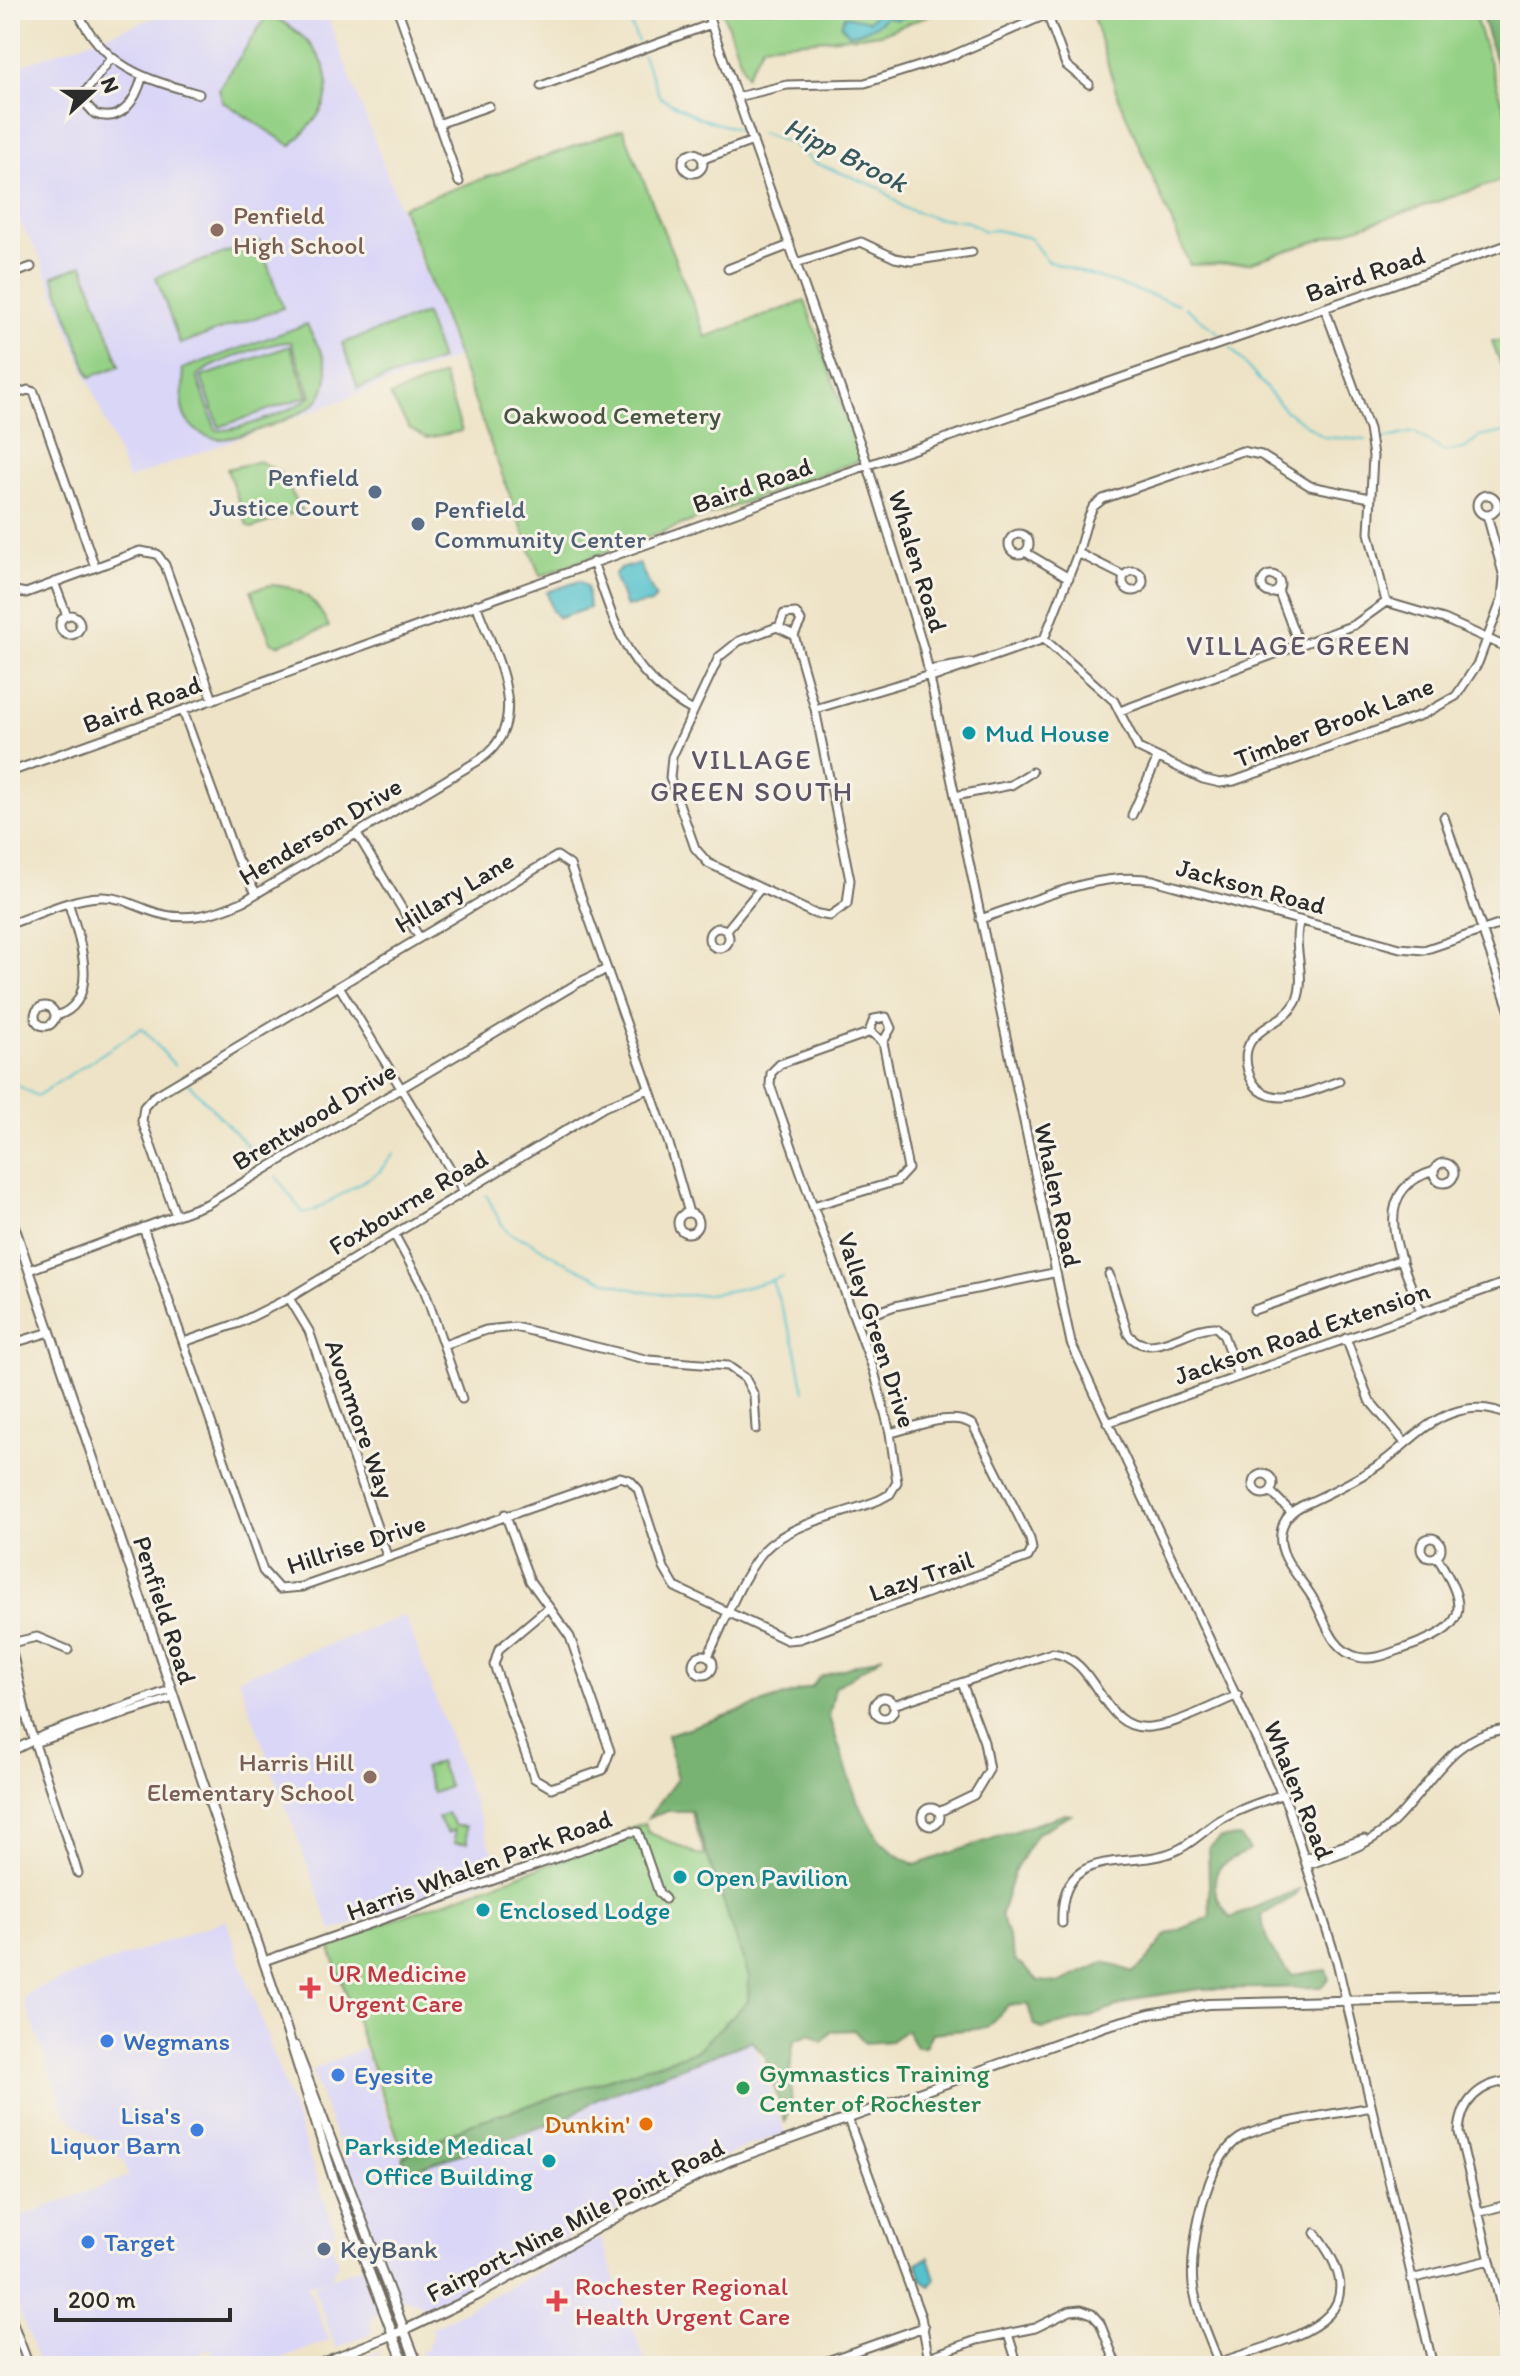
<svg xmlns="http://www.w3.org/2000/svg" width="1520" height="2376" font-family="Itim,sans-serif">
	<rect width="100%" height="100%" fill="#f7f3e8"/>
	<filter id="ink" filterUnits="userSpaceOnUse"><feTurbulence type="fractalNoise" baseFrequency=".0125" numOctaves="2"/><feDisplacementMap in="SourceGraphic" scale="16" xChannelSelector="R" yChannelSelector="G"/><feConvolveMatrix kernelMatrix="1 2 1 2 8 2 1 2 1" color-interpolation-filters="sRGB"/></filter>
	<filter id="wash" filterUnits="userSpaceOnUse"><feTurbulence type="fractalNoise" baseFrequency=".006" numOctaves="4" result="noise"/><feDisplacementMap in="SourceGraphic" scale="32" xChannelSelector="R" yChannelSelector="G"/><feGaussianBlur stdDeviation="1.8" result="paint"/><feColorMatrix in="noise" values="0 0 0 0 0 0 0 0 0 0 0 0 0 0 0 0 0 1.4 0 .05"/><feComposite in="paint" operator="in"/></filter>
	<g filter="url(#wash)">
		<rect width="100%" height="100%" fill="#eee3c6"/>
		<path fill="#dad6f7" d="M177 10H325L457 358 128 479 38 253 10 206V69Z
			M405 1616 501 1875 332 1931 238 1678Z
			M226 1920 336 2232 328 2235 338 2262 331 2278 363 2266 381 2315H375L371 2322 372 2333 336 2348 313 2286 328 2279 307 2285 329 2340 263 2366H221L210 2348 195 2355 189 2366H40L10 2287V2240L23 2216 129 2176 124 2161 66 2115 24 1999 35 1989Z
			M753 2041 785 2134 752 2144 670 2181 517 2266 421 2309V2304L402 2298 399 2301 395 2294 311 2070 363 2048 407 2171 565 2119 597 2098Z
			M600 2238 647 2366H425L420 2350 426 2351 433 2333 430 2329Z
			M380 2351 377 2358 392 2366H338Z"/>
		<path fill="#95d186" stroke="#607e58" stroke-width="2" fill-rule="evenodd" d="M722 10H942L881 34 763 45 746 76Z
			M1091 10H1473L1510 127V178L1249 263 1190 265 1117 94Z
			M268 14C299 29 338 60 325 101 320 118 303 133 291 146L222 101 219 89Z
			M623 129 706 337 805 301 861 460 540 576 402 207Z
			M259 241 283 308 180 344 156 277Z
			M83 265 120 366 90 377 53 276Z
			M425 314 441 360 358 388 342 343Z
			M307 324C313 340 328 357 327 374 327 385 323 395 316 402 303 416 238 439 219 439 207 438 196 432 188 422 175 403 188 387 182 369ZM291 342 311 396C296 410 236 432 216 430L197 376C213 363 271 341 291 342Z
			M1492 341H1510V389Z
			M290 346 308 396 219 427 201 377Z
			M443 375 462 431 427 438 409 428 390 396Z
			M260 461 280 473 302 510 252 528 247 525 227 469Z
			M271 585C301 586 317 600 329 627L278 645 271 642 251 590Z
			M812 1687 754 2035 407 2163 328 1943 628 1836 627 1829 645 1823 648 1832 701 1856 705 1855 667 1735Z
			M439 1762 449 1787 433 1793 424 1768Z
			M447 1813 455 1826H466L467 1843H455L454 1830 447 1833 438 1818Z"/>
		<path fill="#78b373" stroke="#526f4f" stroke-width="2" d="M1480 10H1510V107Z
			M883 1656 835 1687 829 1717 858 1803 879 1839 894 1853 915 1865 1065 1814 1071 1815 1037 1833 1014 1871 1001 1914 1015 1960 1039 1981 1059 1983 1105 1962 1133 1972 1146 1962 1165 1936 1210 1917 1208 1848 1220 1838 1240 1837 1249 1850C1242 1855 1226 1860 1221 1866 1207 1884 1219 1905 1231 1918L1299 1889 1295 1896 1262 1915C1264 1941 1273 1956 1292 1975L1326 1970 1329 1979 1321 1987 1200 1989 1139 1998 1091 2017 1042 2029 1034 2026 1028 2005H1008L987 2028 932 2033 925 2047H916L907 2030 891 2041 865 2043 854 2030 832 2031 822 2042 811 2034 795 2040C785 2066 798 2103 785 2122L765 2056 752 2041 598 2098 565 2119 407 2172 402 2157 470 2124 696 2051 748 2001 749 1977 692 1811H668L648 1818 677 1779 667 1735 812 1687 819 1677Z"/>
		<path fill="#55c2cd" stroke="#40767c" stroke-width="2" d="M879 10H915L913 15 896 20 887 16C876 27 865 32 849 34L841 25 845 16 869 21Z
			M639 564 656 598 651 603 626 607 614 575 619 569Z
			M580 581 587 587 589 608 559 618 552 611 547 592Z
			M929 2257 936 2279 930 2286 921 2278 917 2263Z"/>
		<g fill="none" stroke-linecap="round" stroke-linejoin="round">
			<path stroke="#55c2cd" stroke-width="2" d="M625 10 638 42
				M643 56 660 97 699 118 737 129
				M760 133 793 144 813 162 880 188 904 208 936 218 967 221 984 231 996 230 1030 238 1047 261 1178 304
				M1185 307 1224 337
				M1231 348 1286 411 1324 437 1366 440
				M1375 441 1414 432 1445 452 1466 448 1479 437 1510 431
				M10 1081 37 1096 142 1028 175 1066
				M189 1084 260 1159
				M276 1176 303 1213 313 1211 379 1172 394 1154
				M486 1195C493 1205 499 1224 508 1232 514 1237 524 1238 531 1242 618 1298 685 1311 783 1276
				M772 1281 795 1346 804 1391"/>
		</g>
	</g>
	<g filter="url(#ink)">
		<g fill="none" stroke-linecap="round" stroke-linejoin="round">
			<g stroke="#6f6b61" stroke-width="11">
				<path id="minor" d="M77 10C103 67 144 79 199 94
					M398 10 459 182
					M706 10 866 460 924 650 1071 1343 1288 1807 1337 1962 1433 2366
					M1048 16 1066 65 1089 84
					M10 23 15 18 13 10
					M112 57 86 91V104L95 114C122 124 136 99 142 78
					M541 86 711 24
					M737 97 787 85 865 83 951 56 1057 10
					M438 124 489 106
					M683 163a10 10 0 1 1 20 0a10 10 0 1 1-20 0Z
					M703 159 753 141
					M796 263 861 242 895 258 911 261 972 252
					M728 269 790 245
					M10 275 31 267
					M10 396 28 390 34 392 95 567
					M1477 505a10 10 0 1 1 20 0a10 10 0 1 1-20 0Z
					M1009 544a10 10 0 1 1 20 0a10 10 0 1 1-20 0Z
					M1025 552 1069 578
					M1078 553 1124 576
					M593 562C617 629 627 674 693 711
					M1123 581a10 10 0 1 1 20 0a10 10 0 1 1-20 0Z
					M1262 584a9 9 0 1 1 18 0a9 9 0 1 1-18 0Z
					M54 582 67 616
					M10 590 26 593 140 551 157 554 165 565 213 700
					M1278 590 1299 645
					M1386 602 1444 619 1510 649
					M60 625a10 10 0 1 1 20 0a10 10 0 1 1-20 0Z
					M777 627 794 635 815 709 850 880 847 904 830 916 813 913 708 863 695 848 670 778 672 757 719 657 739 641Z
					M779 628 784 614 796 613 801 621 794 635
					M1044 639 1114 701 1138 748 1203 779 1220 783 1234 781 1424 714 1456 696 1478 663 1502 599 1504 577 1487 515
					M929 670 971 663
					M931 678 1044 639 1078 553 1088 518 1093 507 1103 499 1242 451 1261 455 1310 486 1370 498
					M815 709 930 675
					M183 711 237 859 256 893
					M1120 711 1354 625 1386 602 1369 533 1373 456 1369 429 1325 309
					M10 772 868 465 1510 244
					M955 796 1011 785 1032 772
					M1132 815 1157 759
					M1444 817 1510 1012
					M357 834 419 937
					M980 919C1034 902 1096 870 1153 880L1400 948 1424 950 1510 921
					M1300 920C1291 945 1307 974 1297 1000 1288 1020 1263 1024 1251 1041 1245 1050 1245 1060 1248 1071 1261 1115 1309 1092 1339 1081
					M10 924C37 915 71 898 100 897 117 896 132 904 148 910 181 923 212 916 244 901L481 759C535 720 493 652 476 604
					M709 938a10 10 0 1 1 20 0a10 10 0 1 1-20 0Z
					M726 931 760 889
					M339 986 464 1192
					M35 1016a10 10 0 1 1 20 0a10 10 0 1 1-20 0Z
					M56 1016C103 1002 79 937 69 905
					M869 1032 874 1019 886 1017 891 1028 883 1042
					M871 1032 883 1042 908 1169 897 1181 813 1206 770 1085 771 1073 780 1064Z
					M1434 1173a10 10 0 1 1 20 0a10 10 0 1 1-20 0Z
					M678 1223a10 10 0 1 1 20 0a10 10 0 1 1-20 0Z
					M176 1216 142 1121 144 1107 153 1097 557 856 570 865 669 1144 689 1213
					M143 1227 263 1571 279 1589 302 1587 620 1477 630 1480 638 1489 664 1568 675 1587 787 1640 799 1639 1028 1557 1032 1549 1030 1539 973 1425C953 1410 913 1428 890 1433
					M394 1234 424 1289 462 1399
					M29 1270 207 1204 578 983 607 969
					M1109 1274 1128 1334C1151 1363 1188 1325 1216 1327L1223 1334 1238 1376
					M289 1298 309 1331 387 1556
					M1254 1310 1402 1259
					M1421 1312C1405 1266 1362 1192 1434 1171
					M858 1319 895 1306 1053 1273
					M1346 1338 1369 1400 1405 1443
					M184 1342 239 1323 289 1298 604 1107 649 1089
					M10 1344 50 1332
					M444 1345 486 1330 515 1327 649 1360 728 1366 745 1378 754 1395 756 1429
					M1107 1423 1510 1281
					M1253 1484a10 10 0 1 1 20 0a10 10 0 1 1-20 0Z
					M1270 1491 1291 1512
					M505 1514 530 1581 549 1607
					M1421 1548a10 10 0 1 1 20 0a10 10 0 1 1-20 0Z
					M1437 1557C1471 1611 1466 1627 1405 1648 1390 1653 1374 1661 1358 1657 1332 1651 1326 1622 1315 1602 1304 1580 1277 1559 1281 1533 1283 1517 1295 1508 1308 1503 1334 1491 1359 1479 1383 1462 1406 1445 1424 1423 1452 1413 1472 1406 1491 1406 1510 1417
					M549 1607 570 1637 610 1751 603 1770 551 1788 534 1778 494 1665 499 1649Z
					M10 1642 28 1723 78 1873
					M11 1643 37 1637 68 1650
					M693 1665a10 10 0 1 1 20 0a10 10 0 1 1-20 0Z
					M708 1656C724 1625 744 1566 771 1544 800 1521 845 1514 879 1500L890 1494 897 1482 890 1433 874 1371 813 1206
					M874 1708a10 10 0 1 1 20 0a10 10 0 1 1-20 0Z
					M893 1705 1052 1653C1100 1658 1099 1732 1150 1727 1179 1724 1211 1706 1238 1695
					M37 1742 173 1698
					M10 1752 46 1734 170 1690
					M922 1817a9 9 0 1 1 18 0a9 9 0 1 1-18 0Z
					M939 1812 974 1795 989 1770 984 1742 962 1683
					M1306 1858 1364 1839
					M1308 1865C1334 1855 1366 1847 1387 1828 1428 1793 1448 1732 1510 1729
					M1062 1923C1059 1841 1131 1871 1175 1851 1192 1844 1205 1829 1220 1820 1240 1808 1262 1802 1283 1794
					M264 1961 630 1832H638L659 1893 665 1899
					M1510 2081C1480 2083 1461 2101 1459 2132L1510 2343
					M848 2119 921 2317 930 2366
					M1480 2212 1510 2204
					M1411 2279 1490 2260
					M10 2315 29 2366
					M1008 2334 1018 2366
					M929 2357 977 2340 1035 2328 1070 2311 1081 2310 1092 2314 1100 2323 1117 2366
					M1218 2363C1287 2338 1387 2324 1315 2233
					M813 2366 924 2327
					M1220 2366C1210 2340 1197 2312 1193 2285 1189 2247 1206 2159 1240 2138 1268 2122 1337 2114 1371 2107"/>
			</g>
			<g stroke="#6f6b61" stroke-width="12">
				<path id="major" d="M10 1214 283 2018 334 2180 405 2366
					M295 2046 418 2366
					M314 2366 405 2330 476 2296 629 2210 729 2161 1105 2026 1149 2014 1208 2004 1510 1997"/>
			</g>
			<use href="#minor" stroke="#fff" stroke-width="7"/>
			<use href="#major" stroke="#fff" stroke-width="8"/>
		</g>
	</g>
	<g fill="#8d6e63" stroke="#f7f3e8" stroke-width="3">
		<circle cx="217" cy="230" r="8"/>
		<circle cx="370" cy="1777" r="8"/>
	</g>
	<g fill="#5c6f8a" stroke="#f7f3e8" stroke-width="3">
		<circle cx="375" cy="492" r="8"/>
		<circle cx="418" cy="524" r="8"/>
		<circle cx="324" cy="2249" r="8"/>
	</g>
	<g fill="#0f9aa8" stroke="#f7f3e8" stroke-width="3">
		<circle cx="969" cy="733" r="8"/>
		<circle cx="680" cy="1877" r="8"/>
		<circle cx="483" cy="1910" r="8"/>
		<circle cx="549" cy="2161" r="8"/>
	</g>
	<g fill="#e0444e" stroke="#f7f3e8" stroke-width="3">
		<path d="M306 1976h8v8h8v8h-8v8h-8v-8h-8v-8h8z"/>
		<path d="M553 2289h8v8h8v8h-8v8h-8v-8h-8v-8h8z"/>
	</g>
	<g fill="#3f7fe0" stroke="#f7f3e8" stroke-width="3">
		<circle cx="107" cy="2041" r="8"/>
		<circle cx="338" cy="2075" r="8"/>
		<circle cx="197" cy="2130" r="8"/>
		<circle cx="88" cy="2242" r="8"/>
	</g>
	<circle fill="#2e9e5b" stroke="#f7f3e8" stroke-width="3" cx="743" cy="2088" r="8"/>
	<circle fill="#e8710a" stroke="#f7f3e8" stroke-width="3" cx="646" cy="2124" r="8"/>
	<g text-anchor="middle" stroke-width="6" stroke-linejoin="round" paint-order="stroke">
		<g font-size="26" fill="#785e54" stroke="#f7f3e8" text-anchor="start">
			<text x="233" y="224">Penfield<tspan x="233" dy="30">High School</tspan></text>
			<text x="354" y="1771" text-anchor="end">Harris Hill<tspan x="354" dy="30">Elementary School</tspan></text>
		</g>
		<g font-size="26" fill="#2b2b2b" stroke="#f7f3e8">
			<text transform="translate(1365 274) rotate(-19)" y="9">Baird Road</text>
			<text transform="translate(752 485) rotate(-19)" y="9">Baird Road</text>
			<text transform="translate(918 561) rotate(73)" y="9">Whalen Road</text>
			<text transform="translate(142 704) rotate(-20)" y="9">Baird Road</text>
			<text transform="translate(1334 722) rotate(-21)" y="9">Timber Brook Lane</text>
			<text transform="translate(320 831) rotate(-31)" y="9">Henderson Drive</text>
			<text transform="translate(1251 886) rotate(15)" y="9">Jackson Road</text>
			<text transform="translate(454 892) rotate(-31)" y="9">Hillary Lane</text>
			<text transform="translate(314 1116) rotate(-31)" y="9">Brentwood Drive</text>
			<text transform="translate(1058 1195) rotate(78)" y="9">Whalen Road</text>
			<text transform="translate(408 1202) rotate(-31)" y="9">Foxbourne Road</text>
			<text transform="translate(877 1330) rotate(72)" y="9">Valley Green Drive</text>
			<text transform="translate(1302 1333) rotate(-19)" y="9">Jackson Road Extension</text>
			<text transform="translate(360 1419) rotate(71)" y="9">Avonmore Way</text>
			<text transform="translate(356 1544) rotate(-18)" y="9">Hillrise Drive</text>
			<text transform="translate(921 1576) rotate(-19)" y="9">Lazy Trail</text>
			<text transform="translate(165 1610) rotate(72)" y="9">Penfield Road</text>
			<text transform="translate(1299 1790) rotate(68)" y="9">Whalen Road</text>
			<text transform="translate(479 1865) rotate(-20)" y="9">Harris Whalen Park Road</text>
			<text transform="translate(575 2220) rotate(-27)" y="9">Fairport-Nine Mile Point Road</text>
		</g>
		<g font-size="26" fill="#465442" stroke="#f7f3e8">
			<text x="612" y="424">Oakwood Cemetery</text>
		</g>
		<g font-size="26" fill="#4e5e75" stroke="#f7f3e8" text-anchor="start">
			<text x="359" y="486" text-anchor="end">Penfield<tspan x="359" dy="30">Justice Court</tspan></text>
			<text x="434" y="518">Penfield<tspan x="434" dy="30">Community Center</tspan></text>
			<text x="340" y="2258">KeyBank</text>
		</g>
		<g font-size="26" fill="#0d838f" stroke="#f7f3e8" text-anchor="start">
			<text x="985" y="742">Mud House</text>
			<text x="696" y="1886">Open Pavilion</text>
			<text x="499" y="1919">Enclosed Lodge</text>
			<text x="533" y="2155" text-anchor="end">Parkside Medical<tspan x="533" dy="30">Office Building</tspan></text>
		</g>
		<g font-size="26" fill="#be3a42" stroke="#f7f3e8" text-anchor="start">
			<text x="328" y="1982">UR Medicine<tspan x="328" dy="30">Urgent Care</tspan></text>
			<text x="575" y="2295">Rochester Regional<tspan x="575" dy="30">Health Urgent Care</tspan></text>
		</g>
		<g font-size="26" fill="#366cbe" stroke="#f7f3e8" text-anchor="start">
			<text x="123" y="2050">Wegmans</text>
			<text x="354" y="2084">Eyesite</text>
			<text x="181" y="2124" text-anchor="end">Lisa's<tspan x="181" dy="30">Liquor Barn</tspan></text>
			<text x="104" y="2251">Target</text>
		</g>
		<g font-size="26" fill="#27864d" stroke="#f7f3e8" text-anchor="start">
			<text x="759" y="2082">Gymnastics Training<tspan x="759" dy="30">Center of Rochester</tspan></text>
		</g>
		<g font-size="26" fill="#c56008" stroke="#f7f3e8" text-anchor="end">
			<text x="630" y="2133">Dunkin'</text>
		</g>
		<g font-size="28" font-style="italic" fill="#38585c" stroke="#f7f3e8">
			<text transform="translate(846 154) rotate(27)" y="10">Hipp Brook</text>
		</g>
		<g font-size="28" letter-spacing="2" fill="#5e5566" stroke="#f7f3e8">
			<text x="1299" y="655">VILLAGE GREEN</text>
			<text x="752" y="769">VILLAGE<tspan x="752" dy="32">GREEN SOUTH</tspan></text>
		</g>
	</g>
	<rect width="1520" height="2376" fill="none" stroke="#f7f3e8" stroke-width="40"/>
	<g transform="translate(92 92) rotate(69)" stroke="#f7f3e8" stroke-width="6" paint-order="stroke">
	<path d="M0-6L14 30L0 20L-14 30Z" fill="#2b2b2b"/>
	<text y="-12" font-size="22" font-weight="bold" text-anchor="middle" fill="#2b2b2b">N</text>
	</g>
	<path d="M56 2308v12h174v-12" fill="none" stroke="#2b2b2b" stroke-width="4"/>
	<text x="68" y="2308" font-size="24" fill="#2b2b2b" stroke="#f7f3e8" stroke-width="6" paint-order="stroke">200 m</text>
</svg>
